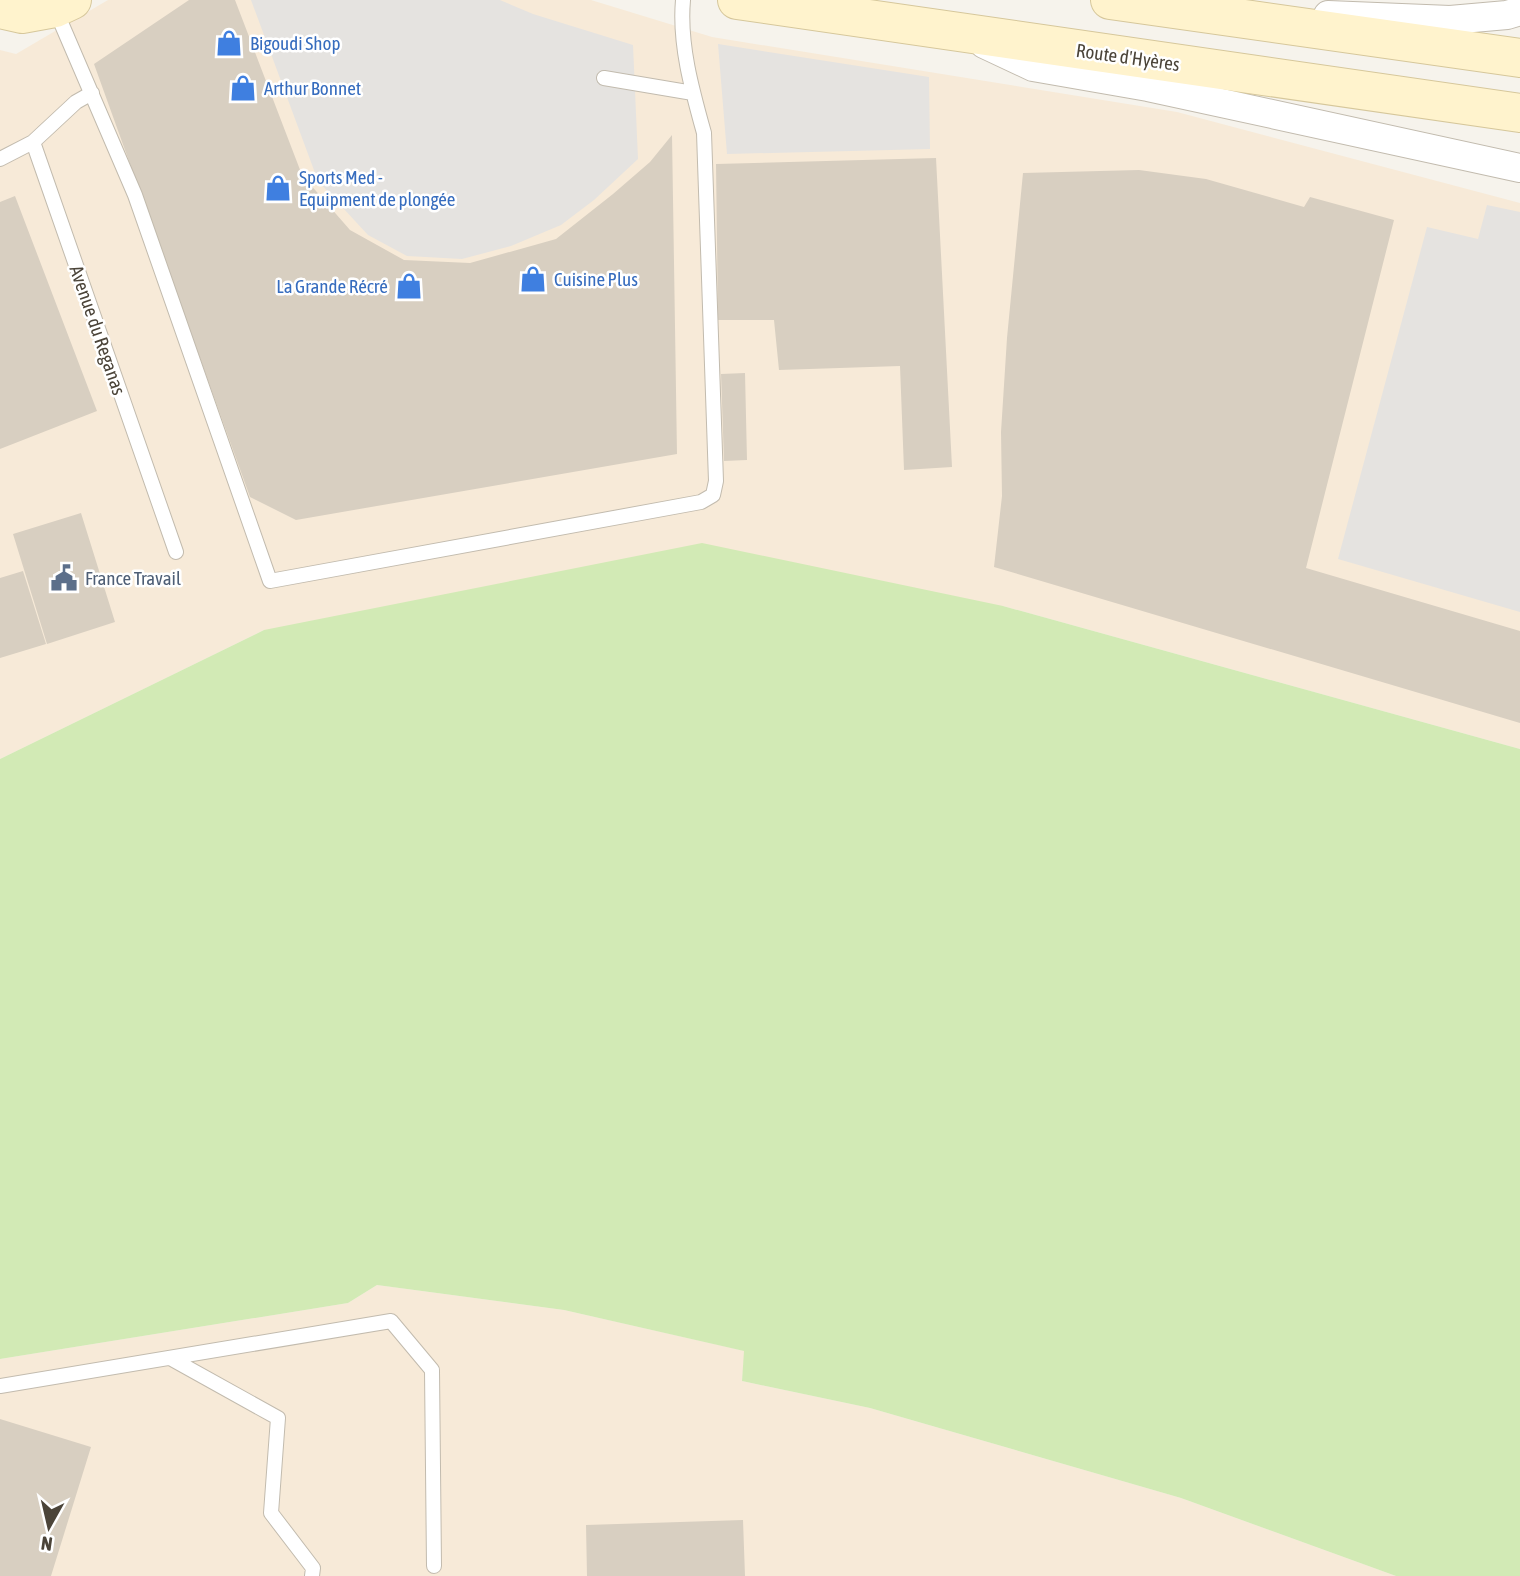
<svg xmlns="http://www.w3.org/2000/svg" width="1520" height="1576" font-family="'Asap Condensed',sans-serif">
	<rect width="100%" height="100%" fill="#f6f3ec"/>
	<path fill="#f7ead8" d="M108 0H591L712 37 1177 112 1520 203V749L1003 606 264 630 0 759V50L16 54Z
		M377 1285 564 1310 745 1351 742 1381 870 1408 1181 1498 1396 1576H0V1359L348 1303Z"/>
	<path fill="#d2eab5" d="M702 543 1003 606 1520 749V1576H1396L1181 1498 870 1408 742 1381 744 1351 564 1310 377 1285 348 1303 0 1359V759L264 630Z"/>
	<path fill="#e5e3e0" d="M251 0H500L533 14 633 45 638 159 594 200 561 225 511 246 462 259 407 256 368 235 318 181Z
		M718 44 929 77 930 149 727 154Z
		M1487 205 1520 212V612L1338 559 1427 227 1478 239Z"/>
	<path fill="#d8cfc1" d="M189 0H235L302 175 350 230 404 260 470 263 556 239 613 194 650 162 672 135 677 454 296 520 250 497 94 64Z
		M936 158 952 467 904 470 900 366 779 370 774 320H718L716 164Z
		M1139 170 1206 179 1304 207 1310 197 1394 220 1306 568 1520 631V723L994 567 1002 496 1001 432 1007 338 1023 173Z
		M15 196 97 411 0 449V202Z
		M745 373 747 460 724 461 721 374Z
		M81 513 115 622 47 644 13 534Z
		M23 571 46 644 0 658V578Z
		M0 1419 91 1447 51 1576H0Z
		M743 1520 745 1576H587L586 1525Z"/>
	<g fill="none" stroke-linecap="round" stroke-linejoin="round">
		<g stroke="#c2bbae" stroke-width="16">
			<path id="service" d="M56 11 135 195 270 581 701 502 713 495 716 481 704 133C692 90 679 44 683 0
				M604 78 693 93
				M33 142 76 102 92 93
				M0 159 33 142 176 552
				M170 1358 278 1418 271 1513 313 1568 312 1576
				M0 1386 391 1321 432 1370 434 1566"/>
		</g>
		<g stroke="#c2bbae" stroke-width="30">
			<path id="minor" d="M1328 15 1450 20 1507 15 1520 11
				M984 44 1033 67 1148 87 1520 168"/>
		</g>
		<g stroke="#d6c79b" stroke-width="40">
			<path id="secondary" d="M737 0 1520 113
				M1110 0 1520 58
				M0 9 22 14 55 8 72 0"/>
		</g>
		<use href="#service" stroke="#fff" stroke-width="14"/>
		<use href="#minor" stroke="#fff" stroke-width="28"/>
		<use href="#secondary" stroke="#fff3cd" stroke-width="38"/>
	</g>
	<defs>
		<g id="shop-bare" transform="scale(2.1)"><path d="M-5-2.5h2.3a2.7 3.5 0 0 1 5.4 0H5L5.5 6h-11ZM-1.5-2.5h3a1.5 2.3 0 0 0-3 0Z" fill="#3f7fe0" stroke="#fff" stroke-width="2.5" paint-order="stroke"/></g>
		<g id="civic-bare" transform="scale(2.1)"><path d="M-.6-6.5H3V-4.5H.6V-3L4-1V1h2V6H-6V1h2V-1L-.6-3ZM-1.2 2.5V6h2.4V2.5Z" fill="#5c6f8a" stroke="#fff" stroke-width="2.5" paint-order="stroke"/></g>
	</defs>
	<g fill-rule="evenodd">
		<use href="#shop-bare" x="229" y="43"/>
		<use href="#shop-bare" x="243" y="88"/>
		<use href="#shop-bare" x="278" y="188"/>
		<use href="#shop-bare" x="533" y="279"/>
		<use href="#shop-bare" x="409" y="286"/>
		<use href="#civic-bare" x="64" y="578"/>
	</g>
	<g text-anchor="middle" stroke-width="5" stroke-linejoin="round" paint-order="stroke">
		<g font-size="19" fill="#366cbe" stroke="#fff" text-anchor="start">
			<text x="250" y="50">Bigoudi Shop</text>
			<text x="264" y="95">Arthur Bonnet</text>
			<text x="299" y="184">Sports Med -<tspan x="299" dy="22">Equipment de plongée</tspan></text>
			<text x="554" y="286">Cuisine Plus</text>
			<text x="388" y="293" text-anchor="end">La Grande Récré</text>
		</g>
		<g font-size="19" fill="#4b4439" stroke="#fff">
			<text transform="translate(1128 57) rotate(8)" y="7">Route d'Hyères</text>
			<text transform="translate(98 330) rotate(71)" y="7">Avenue du Reganas</text>
		</g>
		<g font-size="19" fill="#4e5e75" stroke="#fff" text-anchor="start">
			<text x="85" y="585">France Travail</text>
		</g>
	</g>
	<g transform="translate(49 1527) rotate(188)" stroke="#ffffff" stroke-width="5" paint-order="stroke">
	<path d="M0-5L12 26L0 18L-12 26Z" fill="#4b4439"/>
	<text y="-10" font-size="19" font-weight="bold" text-anchor="middle" fill="#4b4439">N</text>
	</g>
</svg>
